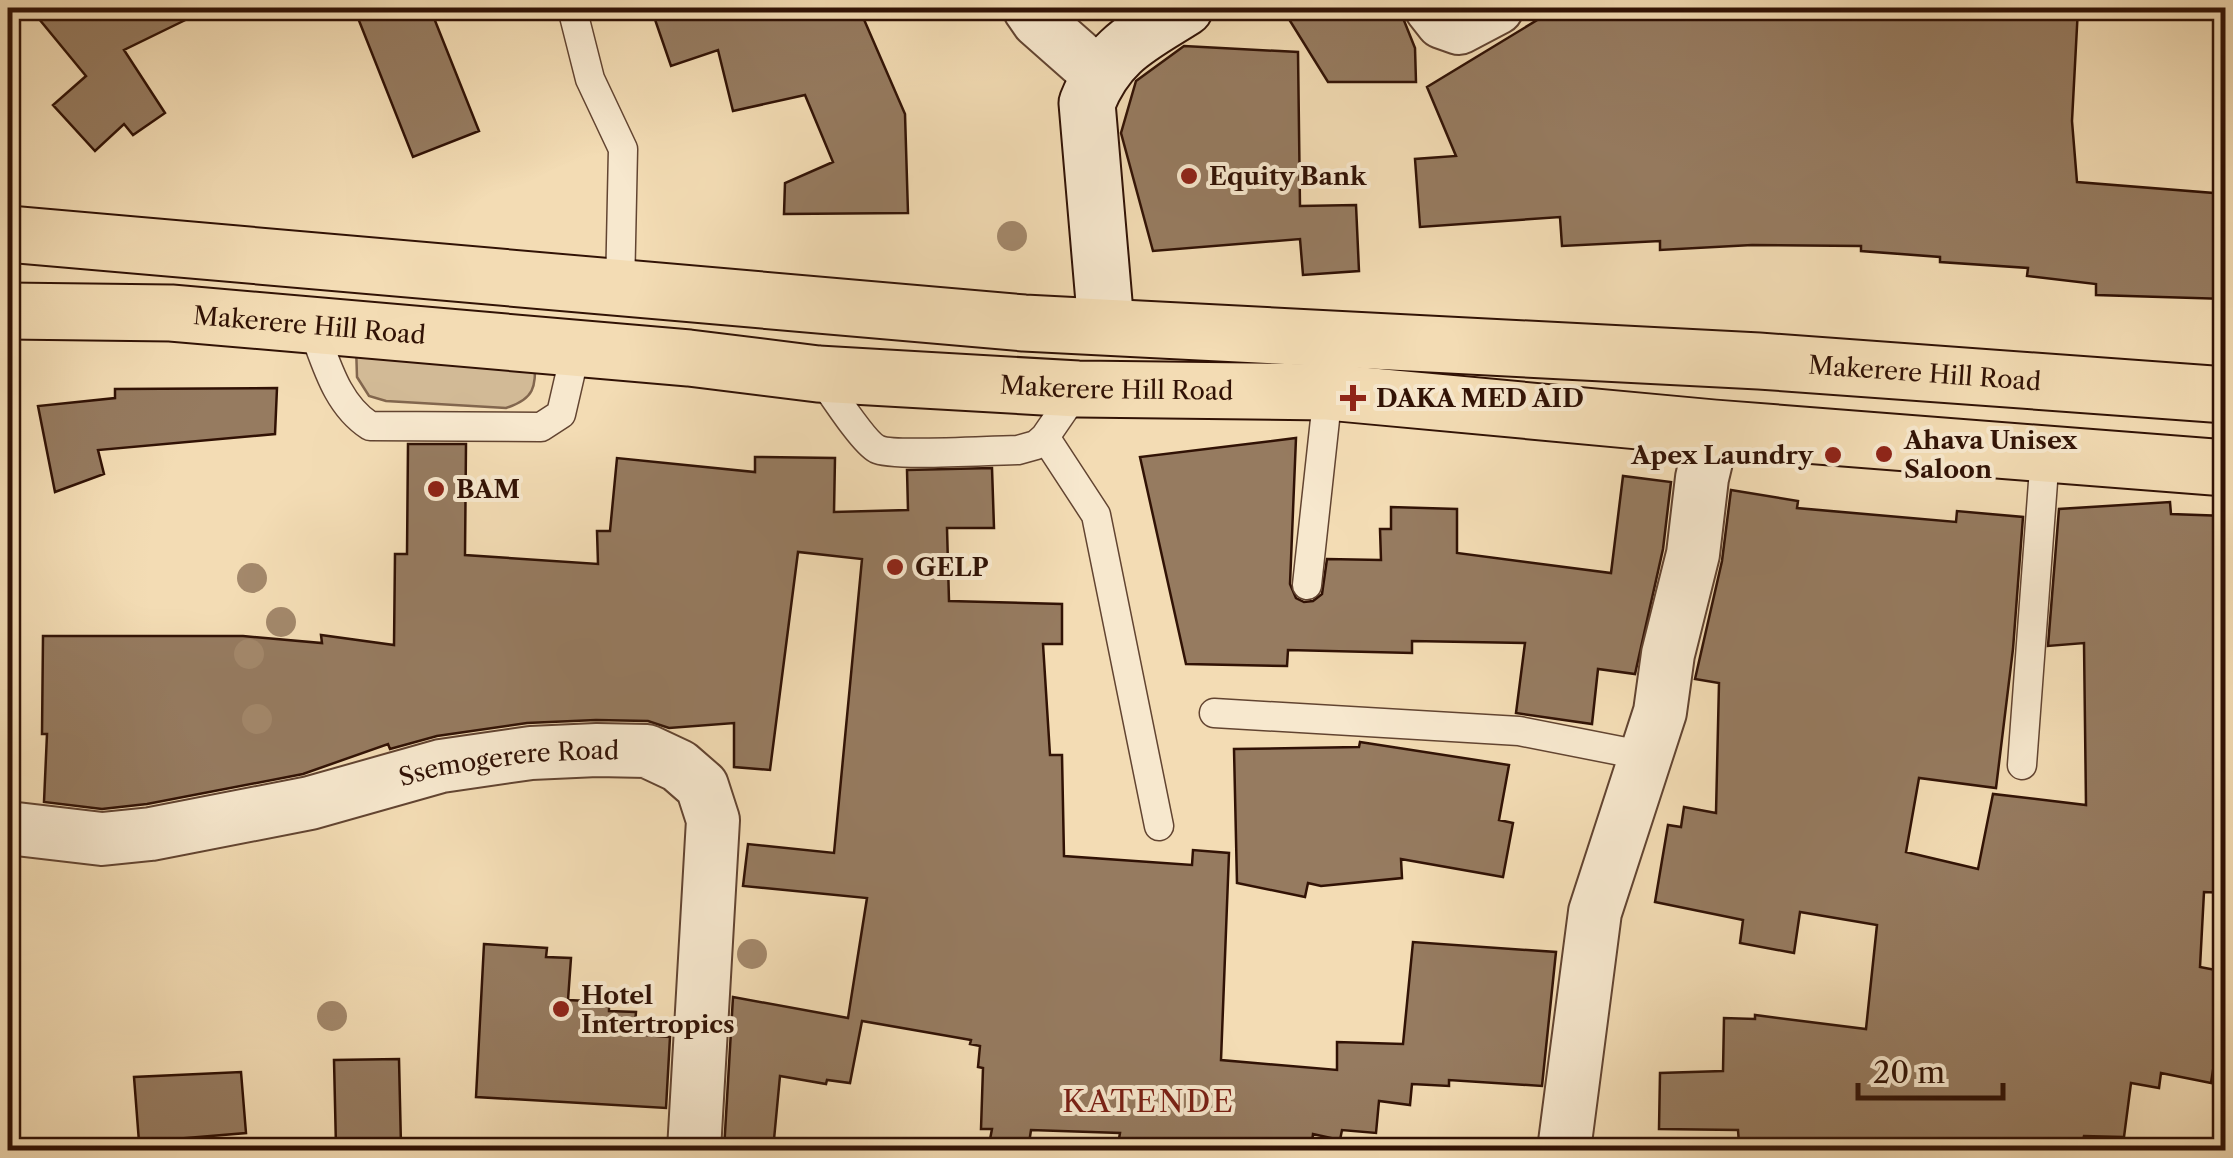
<svg xmlns="http://www.w3.org/2000/svg" width="2233" height="1158" font-family="'Libre Caslon Text',serif">
	<rect width="100%" height="100%" fill="#f3dcb4"/>
	<filter id="stains"><feTurbulence type="fractalNoise" baseFrequency=".002" numOctaves="4"/><feColorMatrix values="0 0 0 0 .2 0 0 0 0 .09 0 0 0 0 .02 0 0 0 .5 -.17"/></filter>
	<radialGradient id="worn" r=".72"><stop offset=".6" stop-color="#630" stop-opacity="0"/><stop offset="1" stop-color="#630" stop-opacity=".3"/></radialGradient>
	<path fill="#d2ba96" stroke="#82664e" stroke-width="2.5" d="M356 345 535 349C534 381 541 397 506 408L386 401 369 396 357 377Z"/>
	<path fill="#967b60" stroke="#311205" stroke-width="2.5" d="M30 8H210L124 50 165 113 133 135 124 124 95 151 53 105 86 76Z
		M354 8H430L479 131 413 157Z
		M651 8H859L905 114 908 213 784 214 785 183 833 162 805 95 733 111 718 50 671 66Z
		M1282 8H1399L1415 48 1416 82H1328Z
		M1557 8H2078L2072 121 2077 182 2226 194V299L2096 295V284L2027 276 2028 268 1940 262V257L1861 251V246L1752 245 1660 250V241L1562 246 1560 217 1420 227 1415 159 1456 156 1427 87Z
		M1184 46 1298 52 1300 206 1356 205 1359 271 1303 275 1300 239 1153 251 1121 133 1136 81Z
		M277 388 275 434 98 450 104 474 55 492 38 406 115 398V389Z
		M1296 438 1290 584 1296 598 1304 602 1313 601 1322 594 1327 559 1381 560 1380 529H1391V507L1457 509V553L1611 573 1623 476 1671 482 1663 549 1635 674 1598 669 1592 724 1516 713 1525 643 1412 641V653L1288 650 1287 666 1186 664 1140 457Z
		M408 444H466L465 555 598 564 597 531H610L617 458 755 472V457L835 458 834 512 908 510 907 470 992 468 994 528H947L949 601 1062 604V644H1043L1050 755H1062L1064 856 1192 865 1193 850 1229 853 1221 1060 1337 1070V1042L1403 1044 1413 942 1556 952 1542 1086 1449 1080V1086L1412 1084 1410 1105 1379 1101 1376 1133 1342 1130 1340 1140 1313 1134 1311 1150H1117L1120 1133 1031 1130 1028 1150H988L992 1129H981L983 1068 978 1067 980 1046 970 1044 971 1040 862 1021 850 1083 827 1080 826 1084 780 1076 773 1150H724L733 997 848 1018 867 898 743 886 748 844 834 853 862 559 798 552 770 770 734 767V723L669 728 648 721 596 720 527 723 437 736 390 749 388 744 303 774 147 804 102 809 44 802 47 734H42L43 636H243L322 643 321 635 394 645 395 554H407Z
		M1731 490 1798 501 1797 508 1956 522 1957 511 2023 517 2013 649 1996 788 1919 778 1906 852 1978 869 1993 794 2086 805 2084 643 2048 646 2059 509 2170 502 2171 514 2226 516V893L2204 892 2200 967 2226 972V1020H2221L2211 1083 2161 1073 2159 1088 2131 1083 2124 1137 2084 1136 2081 1150H1749L1748 1144H1739L1738 1130 1659 1129 1660 1073 1723 1071 1724 1018 1755 1019V1015L1866 1029 1877 925 1800 912 1794 953 1740 943 1743 920 1655 902 1668 825 1681 827 1684 807 1716 813 1719 683 1695 679 1722 561Z
		M1360 742 1509 765 1499 820 1513 823 1503 877 1401 859 1402 878 1321 886 1308 883 1305 897 1237 883 1234 749 1359 747Z
		M484 944 547 948 546 957 571 958 568 1000 609 1002V1011L636 1012 635 1024H648L647 1035 670 1037 666 1108 476 1097Z
		M399 1059 401 1146 336 1147 334 1060Z
		M241 1072 246 1133 139 1142 134 1077Z"/>
	<g fill="none" stroke-linecap="round" stroke-linejoin="round">
		<g stroke="#624431" stroke-width="31">
			<path id="lane" d="M572 8 590 79 623 149 620 290
				M312 326C326 362 336 404 370 426L541 427 561 414 576 349
				M819 375C830 390 863 442 877 449 892 457 994 450 1018 450L1036 445 1045 437 1078 389
				M1045 437 1096 515 1159 826
				M1307 585 1328 392
				M1214 713 1519 731 1646 756
				M2022 765 2045 455"/>
		</g>
		<g stroke="#624431" stroke-width="56">
			<g id="street">
				<path d="M1029 8 1038 21 1098 74"/>
				<path d="M1431 8 1442 22 1459 28 1497 8"/>
				<path id="s1" d="M8 828 102 839 151 834 310 803 441 766 531 753 597 750 647 751 679 766 702 786 713 820 694 1150"/>
				<path d="M1564 1150 1595 912 1660 712 1668 654 1693 554 1702 478 1714 428"/>
			</g>
		</g>
		<g stroke="#311205" stroke-width="59">
			<path id="secondary" d="M1106 325 1087 103C1108 50 1139 37 1185 8"/>
		</g>
		<g stroke="#311205" stroke-width="59">
			<g id="primary">
				<path id="s2" d="M8 234 1024 323 1759 361 2226 395"/>
				<path id="s3" d="M8 311 171 313 689 358 818 374 1078 389 1328 392 1714 428 2226 468"/>
			</g>
		</g>
		<use href="#lane" stroke="#f7e8ce" stroke-width="28"/>
		<use href="#street" stroke="#f7e8ce" stroke-width="52"/>
		<use href="#secondary" stroke="#f7e8ce" stroke-width="55"/>
		<use href="#primary" stroke="#f3dcb4" stroke-width="55"/>
	</g>
	<g fill="#a3886b">
		<circle cx="1012" cy="236" r="15"/>
		<circle cx="252" cy="578" r="15"/>
		<circle cx="281" cy="622" r="15"/>
		<circle cx="249" cy="654" r="15"/>
		<circle cx="257" cy="719" r="15"/>
		<circle cx="752" cy="954" r="15"/>
		<circle cx="332" cy="1016" r="15"/>
	</g>
	<g fill="#8f2418" stroke="#f7e8ce" stroke-width="4">
		<circle cx="1189" cy="176" r="10"/>
		<path d="M1348 383h10v10h10v10h-10v10h-10v-10h-10v-10h10z"/>
		<circle cx="1884" cy="454" r="10"/>
		<circle cx="1833" cy="455" r="10"/>
		<circle cx="436" cy="489" r="10"/>
		<circle cx="895" cy="567" r="10"/>
		<circle cx="561" cy="1009" r="10"/>
	</g>
	<g text-anchor="middle" stroke-width="8" stroke-linejoin="round" paint-order="stroke">
		<g font-size="25" font-weight="bold" fill="#311205" stroke="#f7e8ce" text-anchor="start">
			<text x="1209" y="185">Equity Bank</text>
			<text x="1376" y="407">DAKA MED AID</text>
			<text x="1904" y="449">Ahava Unisex<tspan x="1904" dy="29">Saloon</tspan></text>
			<text x="1813" y="464" text-anchor="end">Apex Laundry</text>
			<text x="456" y="498">BAM</text>
			<text x="915" y="576">GELP</text>
			<text x="581" y="1004">Hotel<tspan x="581" dy="29">Intertropics</tspan></text>
		</g>
		<g font-size="25" fill="#311205" stroke="#f7e8ce">
			<text dy="9" stroke="none"><textPath href="#s3" startOffset="302">Makerere Hill Road</textPath></text>
			<text dy="9" stroke="none"><textPath href="#s2" startOffset="1922">Makerere Hill Road</textPath></text>
			<text dy="9" stroke="none"><textPath href="#s3" startOffset="1112">Makerere Hill Road</textPath></text>
			<text dy="9" stroke="none"><textPath href="#s1" startOffset="510">Ssemogerere Road</textPath></text>
		</g>
		<g font-size="30" letter-spacing="2.5" fill="#7a1f14" stroke="#f7e8ce">
			<text x="1149" y="1112">KATENDE</text>
		</g>
	</g>
	<rect width="2233" height="1158" fill="none" stroke="#f3dcb4" stroke-width="40"/>
	<rect x="10" y="10" width="2213" height="1138" fill="none" stroke="#311205" stroke-width="5"/>
	<rect x="20" y="20" width="2193" height="1118" fill="none" stroke="#311205" stroke-width="2.5"/>
	<path d="M1858 1083v15h145v-15" fill="none" stroke="#311205" stroke-width="5"/>
	<text x="1873" y="1083" font-size="30" fill="#311205" stroke="#f7e8ce" stroke-width="8" paint-order="stroke">20 m</text>
	<rect width="100%" height="100%" filter="url(#stains)"/>
	<rect width="100%" height="100%" fill="url(#worn)"/>
</svg>
